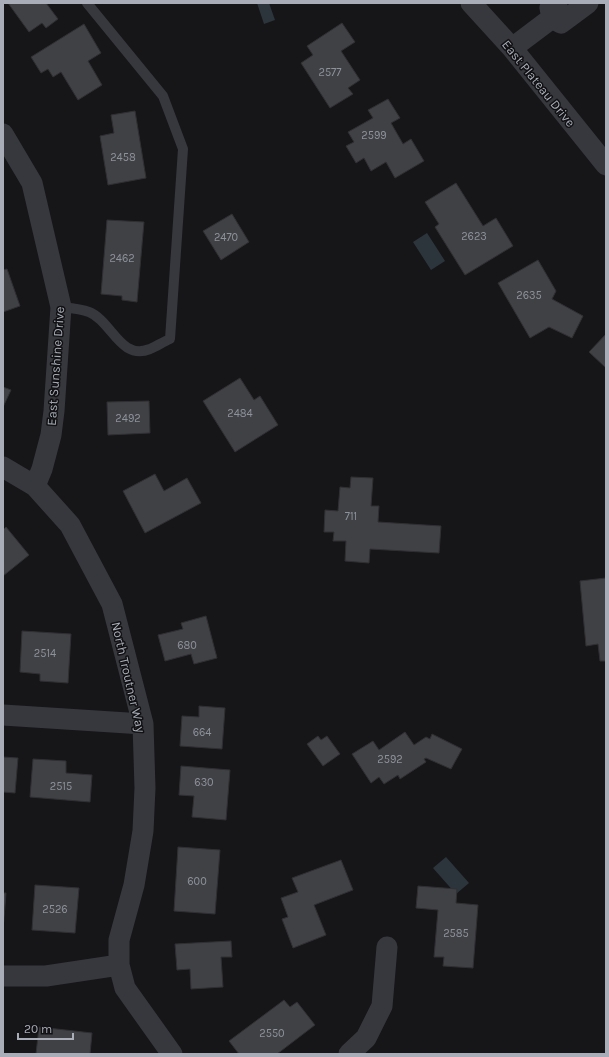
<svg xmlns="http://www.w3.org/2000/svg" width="609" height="1057" font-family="Karla,sans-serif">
	<rect width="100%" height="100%" fill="#161618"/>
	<path fill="#2c353c" d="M257 3H269L275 20 264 24Z
		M427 233 445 261 431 270 413 242Z
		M446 857 469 883 456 894 433 868Z"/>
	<path fill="#404145" stroke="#303034" d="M8 3H46L58 19 46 28 42 23 29 32Z
		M342 23 355 42 341 51 360 80 348 88 353 94 330 108 301 63 313 55 307 46Z
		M84 24 101 53 88 61 102 85 78 100 61 72 53 77 48 69 41 73 31 57Z
		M388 99 400 118 391 123 403 144 411 139 424 161 395 178 386 162 371 171 364 158 356 163 346 146 354 142 348 132 373 118 368 110Z
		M135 111 146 178 108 185 100 136 114 133 111 115Z
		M456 183 483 226 496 218 513 246 465 275 435 227 439 224 425 202Z
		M232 214 249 242 221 260 203 231Z
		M107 220 144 222 137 302 122 300V296L101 294Z
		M538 260 556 291 552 299 583 316 572 338 549 327 530 338 498 283Z
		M7 269 20 306 3 312V270Z
		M606 334V368L589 352Z
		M240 378 254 400 260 396 278 425 235 452 203 401Z
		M3 387 11 390 3 407Z
		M149 401 150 433 108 435 107 402Z
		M155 474 164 491 187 478 201 503 145 533 123 491Z
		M351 477 373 478 371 506H379L378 522 441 526 439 553 370 549 369 563 345 561 346 541H333L334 532H324L325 510 338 511 340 487 350 488Z
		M6 527 29 555 3 576V530Z
		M606 578V661H600L598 644 586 646 580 581Z
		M206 616 217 658 194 664 191 654 165 661 158 635 183 629 181 623Z
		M22 631 71 634 68 683 40 681V674L20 672Z
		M199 706 225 708 222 749 180 746 182 716 199 717Z
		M405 732 414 745 426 737 430 739 432 734 462 749 451 769 426 758 424 759 426 762 400 779 398 775 384 784 379 777 371 783 352 754 373 741 379 750Z
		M318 736 321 740 327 736 340 754 323 766 307 744Z
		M3 757 18 758 15 793 3 792Z
		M33 759 66 761V773L92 775 90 802 30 797Z
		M181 766 230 770 226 820 192 817 194 796 179 795Z
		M178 847 220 850 215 914 174 911Z
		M341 860 353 890 314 905 326 935 293 948 282 919 288 917 281 898 298 892 292 878Z
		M35 885 79 888 75 933 32 930Z
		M418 886 457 889 456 903 478 905 473 968 443 966 444 957H434L438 910 416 908Z
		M3 893H6L3 930Z
		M231 941 232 957H221L223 987 191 989 190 969 177 970 175 944Z
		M284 1000 290 1007 297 1002 315 1025 277 1054H239L229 1041Z
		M39 1027 92 1033 90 1054H36Z"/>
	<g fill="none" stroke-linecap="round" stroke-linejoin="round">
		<path stroke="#37383d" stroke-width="10" d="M61 307C70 308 81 309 89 312 112 321 120 361 150 349 157 346 163 342 170 339L183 149 163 96 87 3"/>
		<path stroke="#37383d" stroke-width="21" d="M471 3 512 48 606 165
			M557 3 550 8 552 18 561 23 588 3
			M512 48 552 18
			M3 134 32 183 61 307 54 411 51 435 42 469 35 486
			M3 467 35 486 70 525 112 604 143 724 145 788 143 831 134 885 119 940V965L125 988 172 1054
			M3 715 143 724
			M3 976H46L119 965
			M349 1054 366 1038 382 1006 387 947"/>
	</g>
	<g text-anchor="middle" stroke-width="3" stroke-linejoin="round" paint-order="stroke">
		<g font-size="11" fill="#8e929b">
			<text x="330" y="76">2577</text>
			<text x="374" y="139">2599</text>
			<text x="123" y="161">2458</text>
			<text x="474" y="240">2623</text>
			<text x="226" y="241">2470</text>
			<text x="122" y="262">2462</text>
			<text x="529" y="299">2635</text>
			<text x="240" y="417">2484</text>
			<text x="128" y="422">2492</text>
			<text x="351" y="520">711</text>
			<text x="187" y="649">680</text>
			<text x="45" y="657">2514</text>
			<text x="202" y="736">664</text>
			<text x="390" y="763">2592</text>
			<text x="204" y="786">630</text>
			<text x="61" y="790">2515</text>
			<text x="197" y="885">600</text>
			<text x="55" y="913">2526</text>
			<text x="456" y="937">2585</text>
			<text x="272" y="1037">2550</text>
		</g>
		<g font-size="13" fill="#a8adb8" stroke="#111113">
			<text transform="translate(539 83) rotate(51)" y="5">East Plateau Drive</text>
			<text transform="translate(55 366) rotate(-86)" y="5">East Sunshine Drive</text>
			<text transform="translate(129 677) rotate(77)" y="5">North Troutner Way</text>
		</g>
	</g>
	<rect width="609" height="1057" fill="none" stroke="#a8adb8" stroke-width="8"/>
	<path d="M18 1033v6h55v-6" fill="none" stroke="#a8adb8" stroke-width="2"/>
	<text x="24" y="1033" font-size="12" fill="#a8adb8" stroke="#111113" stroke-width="3" paint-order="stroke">20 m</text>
</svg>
